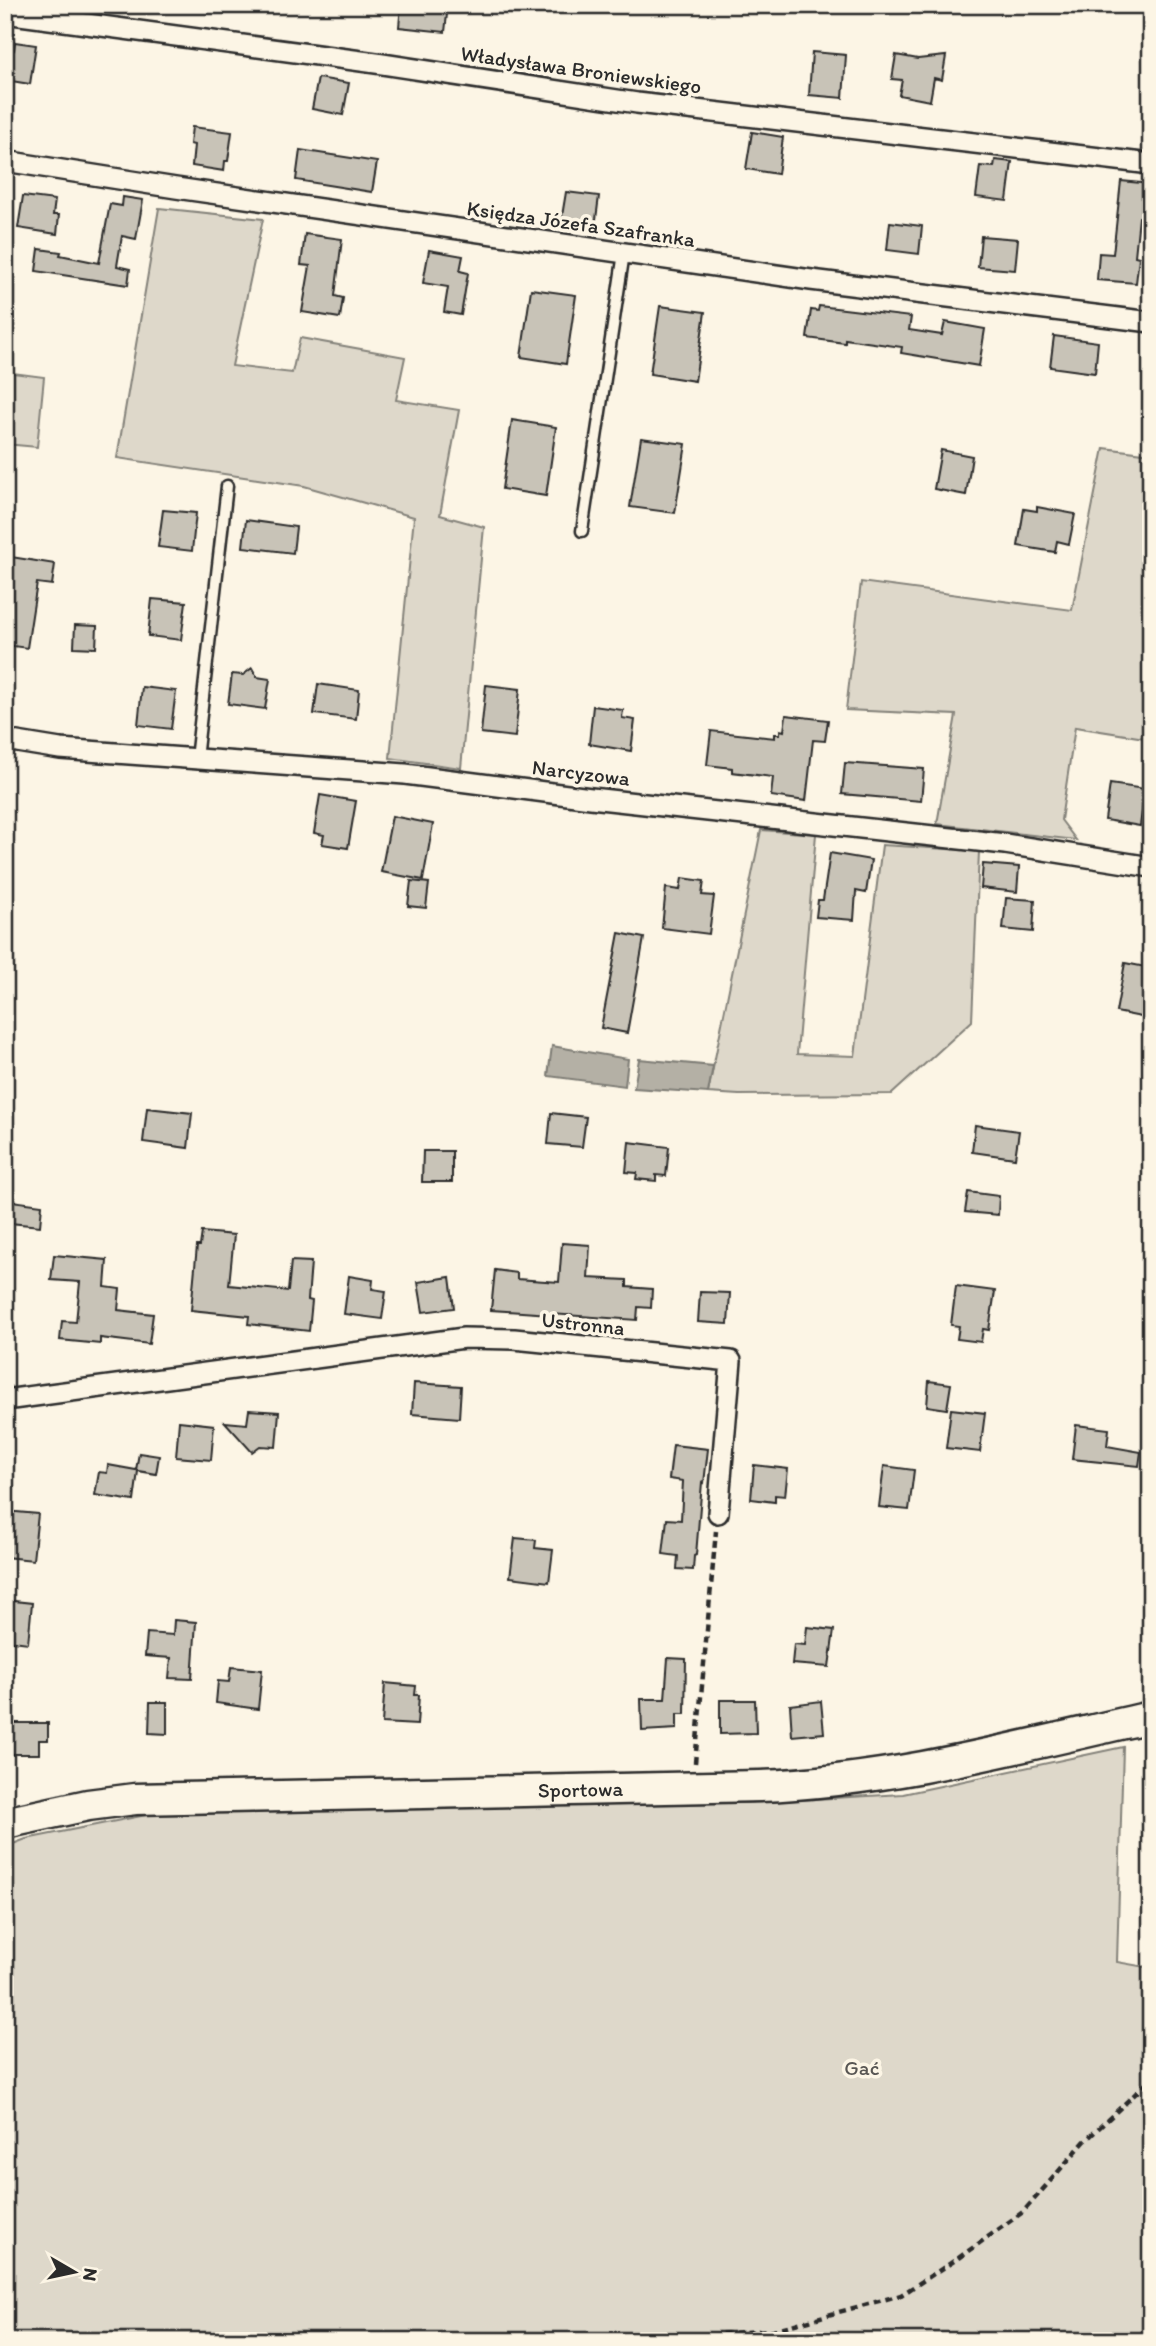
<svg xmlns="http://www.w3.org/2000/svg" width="1156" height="2346" font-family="Itim,sans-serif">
	<rect width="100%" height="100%" fill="#fcf5e5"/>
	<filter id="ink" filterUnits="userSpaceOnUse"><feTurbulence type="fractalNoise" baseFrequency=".0143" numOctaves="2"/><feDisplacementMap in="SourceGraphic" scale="14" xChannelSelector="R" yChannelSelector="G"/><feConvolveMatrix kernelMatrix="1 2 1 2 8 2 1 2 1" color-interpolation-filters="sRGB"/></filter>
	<g filter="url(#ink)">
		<path fill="#ded8ca" stroke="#84827a" stroke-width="2" d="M159 208 263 219 232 366 292 373 300 338 405 357 396 400 459 410 440 515 484 527 461 768 390 758 414 517 304 486 117 458Z
			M5 372 44 377 37 447 5 444Z
			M1104 448 1151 454V739L1075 727 1061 820 1076 840 937 824 956 715 846 710 861 582 1072 610Z
			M761 830 816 834 797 1054 855 1056 882 845 979 851 972 1021 892 1094 739 1095 708 1093Z
			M1123 1747 1117 1962 1151 1968V2341H5V1847L26 1839 156 1813 364 1805 747 1803 903 1794Z"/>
		<path fill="#b4b0a5" stroke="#7d7b74" stroke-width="2" d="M552 1046 628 1059 625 1086 548 1076Z
			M639 1059 713 1066 708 1093 634 1088Z"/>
		<path fill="#c8c3b7" stroke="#2b2b2b" stroke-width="2" d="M401 5H448L445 32 399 27Z
			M15 42 36 45 30 84 5 80V48L14 50Z
			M812 52 846 55 843 98 809 95Z
			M896 55 918 59 946 56 942 80 934 78 930 101 899 95 902 80 892 79Z
			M318 78 349 83 343 115 312 109Z
			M192 127 232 132 228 161H225L224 171 192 166 194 145 190 144Z
			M752 132 783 137 778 174 746 169Z
			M300 150 377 162 372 192 296 180Z
			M995 160 1012 162 1007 201 976 197 980 166 994 167Z
			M1121 181 1151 184V211H1149L1148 218 1139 217 1135 256 1139 257 1136 283 1097 280 1099 253 1113 254Z
			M566 192 599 196 595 227 561 222Z
			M23 196 55 200 53 215H59L57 234 18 228Z
			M123 197 143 200 136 239 122 236 117 266 130 269 128 285 36 271 39 249 61 252 60 255 99 263 110 204 122 206Z
			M890 222 922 226 919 254 887 250Z
			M305 234 342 239 335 296 343 298 340 318 302 312 310 266 301 265Z
			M981 236 1018 239 1015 270 978 267Z
			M429 250 463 256 460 271 468 273 461 315 444 312 448 287 423 283Z
			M531 289 576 295 566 364 521 357Z
			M660 306 705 312 695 381 650 374Z
			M819 306 911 317 909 330 942 335 945 322 985 329 979 366 901 353 902 347 845 339V343L807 338 811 310 818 311Z
			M1054 336 1098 342 1095 373 1050 367Z
			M512 420 556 427 546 496 502 489Z
			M641 438 686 444 675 513 630 507Z
			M941 450 972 456 966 495 934 489Z
			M1037 507 1075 514 1069 544 1057 541 1055 552 1018 546 1024 509 1037 511Z
			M163 510 196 513 192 551 158 547Z
			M246 520 296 527 293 553 243 547Z
			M5 556 55 564 52 585 37 583 27 648 5 645Z
			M152 599 186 602 181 640 148 636Z
			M75 625 97 626 96 648 74 647Z
			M252 668 257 677 270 679 265 709 228 704 232 674 243 675Z
			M318 684 359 690 356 719 314 714Z
			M486 685 520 689 515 737 481 733Z
			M142 687 176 691 171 729 138 725Z
			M593 706 623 710 622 718 635 720 631 751 589 744Z
			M786 715 828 720 825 741 813 740 806 801 771 796 773 777 732 772V768L707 765 711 731 775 738V734H780V730L784 731Z
			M845 763 924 769 921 801 842 794Z
			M1110 784 1145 789 1140 826 1105 820Z
			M320 795 356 801 348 848 322 844 324 835 314 833Z
			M392 816 433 824 423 880 381 872Z
			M830 853 871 860 866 893 856 891 854 920 816 917 818 900H823Z
			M983 864 1019 867 1017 892 981 888Z
			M682 878 704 881 702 895 714 896 709 934 662 928 666 888 680 890Z
			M411 881 429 883 426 908 408 906Z
			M1006 898 1035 900 1033 932 1003 929Z
			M619 933 644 938 627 1033 601 1028Z
			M1125 963 1151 968V1019L1116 1012Z
			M147 1108 192 1113 188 1148 143 1142Z
			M551 1113 586 1117 582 1147 548 1144Z
			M975 1125 1019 1131 1015 1158 972 1152Z
			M629 1142 669 1147 666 1176 656 1175V1181L636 1179 637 1173 626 1172Z
			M423 1151H452V1182H422Z
			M968 1192 999 1196 998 1215 965 1212Z
			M12 1201 42 1205 40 1226 10 1223Z
			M202 1232 234 1235 229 1285 288 1291 291 1261 311 1262 308 1300 312 1301 309 1331 248 1324 249 1316 191 1310 197 1246H200Z
			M562 1243 590 1245 588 1278 627 1280V1287L652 1289 651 1308 638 1307 637 1320 491 1310 495 1270 517 1273V1279L559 1282Z
			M54 1255 107 1260 105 1287 120 1289 118 1310 153 1314 149 1344 100 1338V1344L60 1340 62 1321 76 1322 80 1282 51 1280Z
			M349 1276 373 1280 372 1289 386 1291 382 1319 344 1314Z
			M450 1277 454 1308 423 1312 418 1282Z
			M956 1286 995 1291 989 1330 983 1329 981 1342 957 1339 959 1326 951 1325Z
			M700 1292 730 1293 728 1324 698 1322Z
			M929 1381 951 1384 947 1409 927 1406Z
			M414 1383 461 1386 459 1418 412 1414Z
			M951 1409 985 1413 980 1452 946 1448Z
			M249 1410 279 1412 276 1447 260 1446 252 1452 225 1422 247 1424Z
			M179 1421 214 1425 211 1460 176 1457Z
			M1076 1425 1109 1429 1107 1446 1141 1452 1139 1466 1072 1459Z
			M673 1445 708 1449 704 1483 702 1482 696 1555 694 1556 693 1570 677 1569 678 1556 663 1554 667 1519 681 1520 683 1481 669 1479Z
			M139 1453 159 1456 156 1474 138 1471 134 1501 95 1495 99 1472 107 1473 108 1465 136 1470Z
			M754 1465 788 1469 785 1496 775 1495V1502L751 1499Z
			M884 1466 914 1470 909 1510 879 1507Z
			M5 1511 38 1514 33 1560 5 1557Z
			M515 1538 536 1540 535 1548 553 1550 549 1582 510 1577Z
			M5 1600 32 1603 28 1643 5 1640Z
			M174 1620 196 1622 192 1679 169 1678 171 1658 145 1656 147 1633 173 1635Z
			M807 1627 834 1630 829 1667 792 1664 794 1644 805 1645Z
			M668 1658 686 1659 685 1714H677V1729L642 1731 641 1699H665Z
			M231 1667 262 1670 258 1709 216 1703 218 1681 229 1682Z
			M385 1683 416 1686 415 1695H419L417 1725 382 1723Z
			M720 1700H755L756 1733 720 1734Z
			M821 1701 824 1733 792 1736 790 1705Z
			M150 1702H167V1734L149 1733Z
			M6 1723H48V1740H39V1754H6Z"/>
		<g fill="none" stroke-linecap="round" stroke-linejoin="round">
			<g stroke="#2b2b2b" stroke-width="15">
				<path id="service" d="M582 531 624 253
					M196 759 227 486"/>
			</g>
			<g stroke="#2b2b2b" stroke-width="24">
				<path id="minor" d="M5 13 376 63 637 103 1151 164
					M5 161 176 188 811 280 1151 322
					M5 740 60 749 405 774 591 798 1005 844 1151 867
					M5 1400 464 1338 514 1339 731 1361 718 1513"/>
			</g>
			<g stroke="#2b2b2b" stroke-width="35">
				<g id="primary">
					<path id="s1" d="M5 1823 88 1805 135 1799 760 1786C893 1781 1021 1746 1151 1717"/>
				</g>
			</g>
			<path stroke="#2b2b2b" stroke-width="4.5" stroke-dasharray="7 5" stroke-linecap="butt" d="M695 1763 716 1531
				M715 2341 717 2334 773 2330 901 2295 957 2259 1023 2212 1085 2141 1151 2079"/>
			<use href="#service" stroke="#fcf5e5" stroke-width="10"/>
			<use href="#minor" stroke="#fcf5e5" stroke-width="19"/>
			<use href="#primary" stroke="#fcf5e5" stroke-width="30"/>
		</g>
	</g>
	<g text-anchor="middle" stroke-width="7" stroke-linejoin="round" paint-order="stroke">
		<g font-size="21" fill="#2b2b2b" stroke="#fcf5e5">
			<text transform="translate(581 70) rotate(8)" y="7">Władysława Broniewskiego</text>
			<text transform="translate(581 224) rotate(8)" y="7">Księdza Józefa Szafranka</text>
			<text transform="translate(581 773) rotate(7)" y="7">Narcyzowa</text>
			<text transform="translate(583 1324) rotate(6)" y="7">Ustronna</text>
			<text dy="7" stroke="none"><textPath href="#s1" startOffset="578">Sportowa</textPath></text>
		</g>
		<g font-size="21" fill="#585653" stroke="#fcf5e5">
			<text x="862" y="2075">Gać</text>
		</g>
	</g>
	<rect width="1156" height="2346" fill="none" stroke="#fcf5e5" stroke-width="28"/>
	<rect x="14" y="14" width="1128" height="2318" fill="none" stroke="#2b2b2b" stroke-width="2.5" filter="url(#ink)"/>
	<g transform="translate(74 2272) rotate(99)" stroke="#fcf5e5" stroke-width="5" paint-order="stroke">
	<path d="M0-5L12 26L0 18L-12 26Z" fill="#2b2b2b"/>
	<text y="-10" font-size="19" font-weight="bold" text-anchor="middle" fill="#2b2b2b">N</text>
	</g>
</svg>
